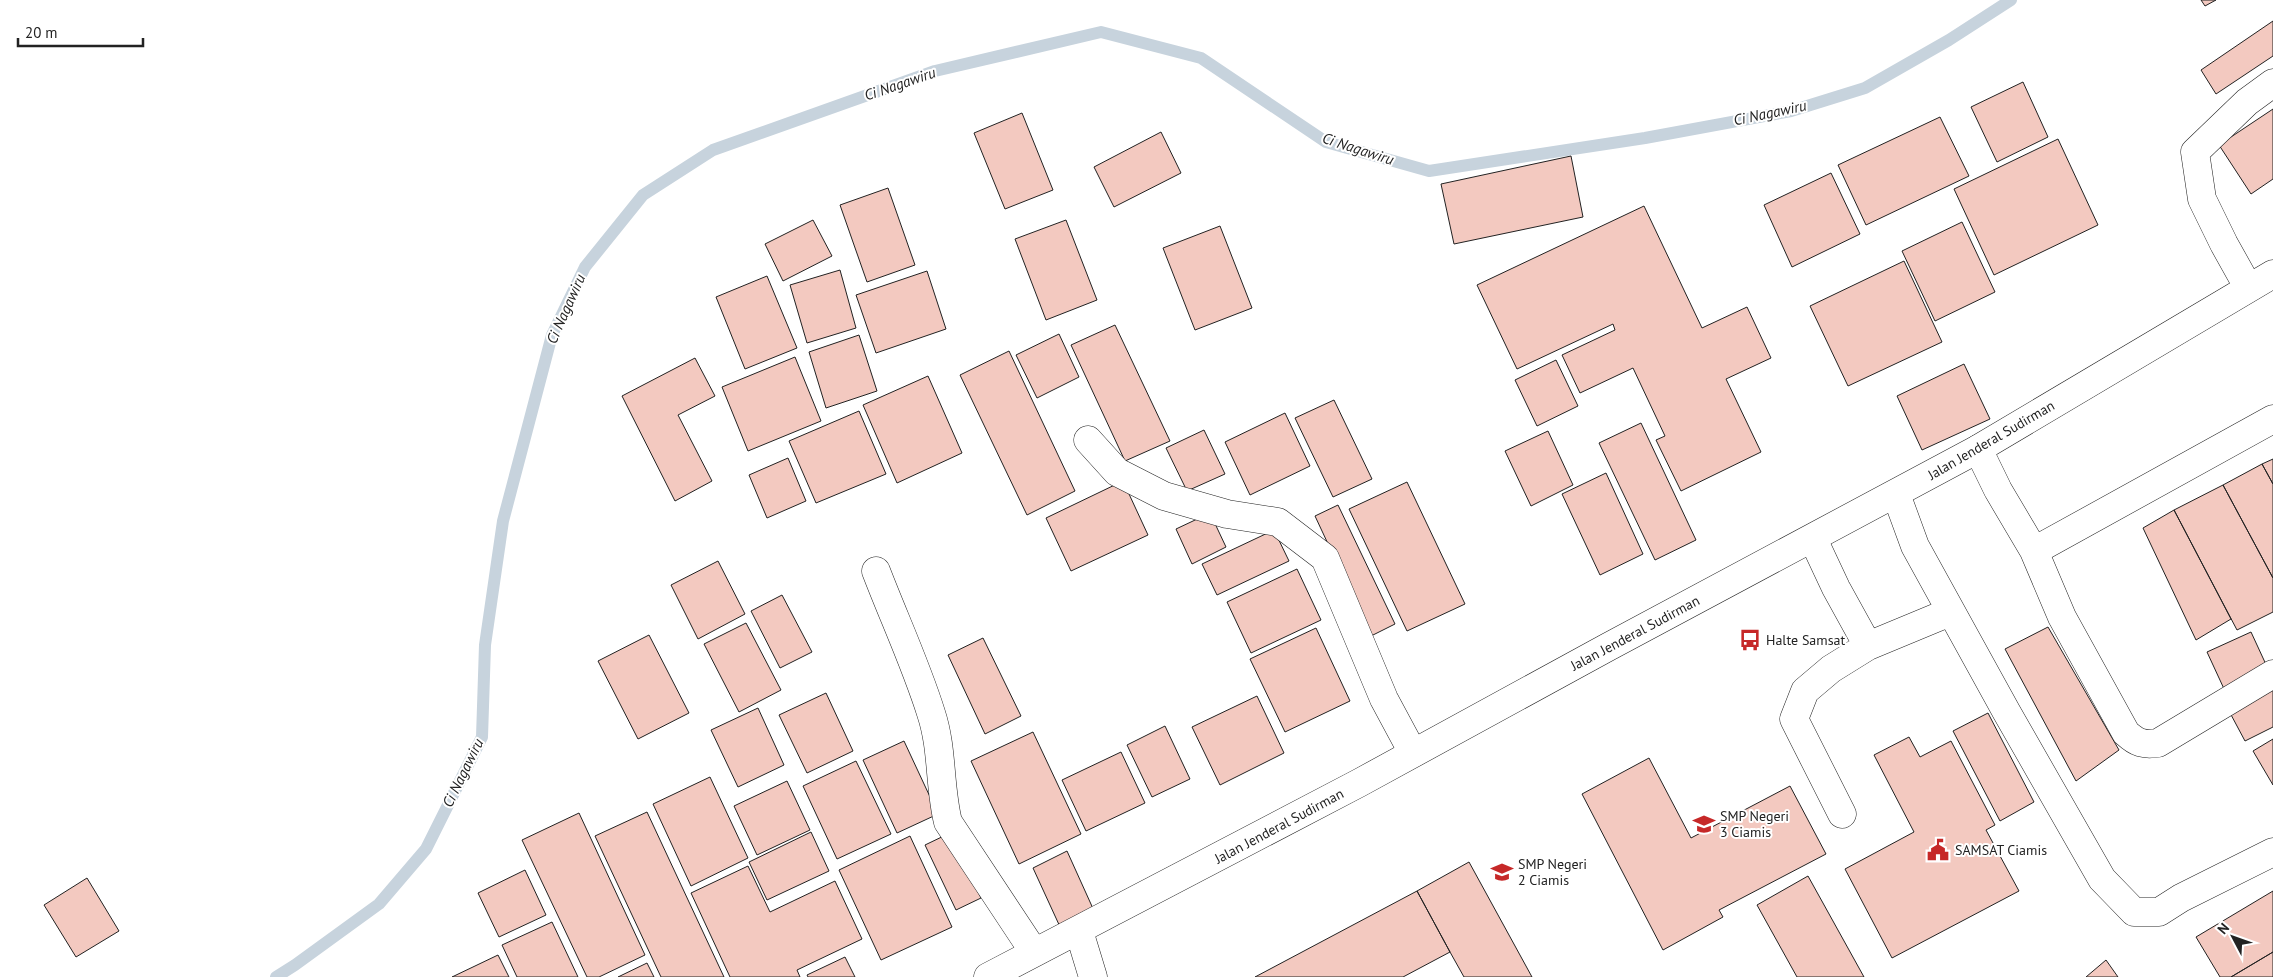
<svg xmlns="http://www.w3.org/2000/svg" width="2273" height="977" font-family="'PT Sans',sans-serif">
	<rect width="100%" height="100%" fill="#fff"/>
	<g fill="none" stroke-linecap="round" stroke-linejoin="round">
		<path stroke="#c7d3dd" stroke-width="12" d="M276 977 295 965 379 904 426 849 482 737 485 645 503 521 552 335 585 267 643 195 713 150 935 71 1101 32 1201 58 1326 142 1429 171 1645 138 1791 111 1865 88 1949 40 2011 0"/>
	</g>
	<path fill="#f3c9c0" stroke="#222" d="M2201 0H2216L2205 6Z
		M2273 21V56L2216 94 2201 70Z
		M2023 82 2048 137 1997 162 1971 107Z
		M2273 109V179L2251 194 2219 145Z
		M1022 113 1053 190 1005 209 974 133Z
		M1940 117 1969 176 1866 225 1838 165Z
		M1161 132 1181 173 1114 207 1094 167Z
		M2058 139 2098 225 1994 275 1954 189Z
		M1571 156 1583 217 1454 244 1441 184Z
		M1831 173 1860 234 1792 267 1764 205Z
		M888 188 915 265 867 282 840 205Z
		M1644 206 1702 328 1747 307 1771 358 1726 379 1761 452 1681 491 1656 440 1665 436 1633 368 1580 393 1562 355 1615 330 1613 324 1517 369 1477 285Z
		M813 220 832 256 783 281 765 244Z
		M1066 220 1097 300 1046 320 1015 239Z
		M1962 222 1995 292 1935 321 1902 251Z
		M1220 226 1252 308 1195 330 1163 248Z
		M1904 261 1942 342 1848 386 1810 306Z
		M840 270 856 328 807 343 790 285Z
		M927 271 946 329 876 353 856 295Z
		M767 276 797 348 745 369 716 297Z
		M1115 325 1170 441 1125 461 1071 345Z
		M1059 334 1079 377 1037 398 1016 355Z
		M859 335 877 391 826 408 809 352Z
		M1009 351 1075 491 1027 515 960 375Z
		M795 357 821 421 748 451 722 387Z
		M695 358 715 396 678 415 712 481 675 501 622 396Z
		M1556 360 1578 406 1537 426 1515 380Z
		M1964 364 1990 419 1922 450 1897 396Z
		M928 376 962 453 897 483 863 405Z
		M1334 400 1372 479 1333 497 1295 418Z
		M859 411 886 474 816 503 789 441Z
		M1285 413 1310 466 1250 495 1225 442Z
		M1641 423 1696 540 1655 560 1599 443Z
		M1204 430 1225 474 1187 491 1166 448Z
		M1548 431 1573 485 1531 506 1505 451Z
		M788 458 806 501 767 518 749 475Z
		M2273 459V484L2262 464Z
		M2262 464 2273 484V578L2223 485Z
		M1606 473 1643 554 1600 575 1562 494Z
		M1123 481 1148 535 1071 571 1046 518Z
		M1407 482 1465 604 1407 631 1349 509Z
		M2223 485 2273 578V612L2237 630 2174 510Z
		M1338 505 1395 624 1371 636 1315 516Z
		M2174 510 2231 619 2196 640 2143 528Z
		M1210 513 1226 547 1192 564 1176 529Z
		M1274 530 1289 561 1217 595 1202 564Z
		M718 561 745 614 698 639 671 585Z
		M1297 569 1321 620 1251 653 1227 602Z
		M782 595 812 652 780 668 751 611Z
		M746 623 781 690 739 712 704 644Z
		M2048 627 2119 750 2076 781 2005 649Z
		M1316 628 1350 701 1285 732 1250 659Z
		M2251 632 2269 671 2225 691 2207 652Z
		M649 635 689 713 638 739 598 661Z
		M983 638 1021 716 985 734 948 655Z
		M2273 689V727L2245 741 2229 711Z
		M826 693 853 751 807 773 779 715Z
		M1257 696 1284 753 1220 785 1192 727Z
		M758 708 784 765 738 787 711 730Z
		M1988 713 2034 802 2000 821 1953 731Z
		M1165 726 1190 779 1152 797 1127 745Z
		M1033 732 1081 834 1019 864 971 761Z
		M1909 737 1920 757 1951 741 1995 825 1986 830 2019 891 1892 958 1845 869 1914 832 1874 755Z
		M2273 739V785L2253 751Z
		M904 741 938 814 897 833 863 760Z
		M1121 752 1145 803 1086 831 1062 780Z
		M1649 758 1691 838 1790 786 1826 854 1719 910 1723 917 1663 950 1582 794Z
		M856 761 891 834 837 859 803 786Z
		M710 777 748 858 691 886 653 804Z
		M787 781 810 830 757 855 734 806Z
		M647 812 724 977H661L595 836Z
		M579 813 645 955 599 977H587L522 840Z
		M811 832 829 871 767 900 749 862Z
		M950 833 981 898 956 910 925 845Z
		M910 836 952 927 881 960 839 870Z
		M1067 851 1095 913 1061 929 1033 868Z
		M1469 862 1532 977H1464L1450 952 1417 891Z
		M748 866 770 912 835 881 862 939 797 970 800 977H730L691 893Z
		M525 870 546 915 499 937 478 893Z
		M1808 876 1864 977H1797L1757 905Z
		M87 878 119 931 76 957 44 905Z
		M1417 891 1450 952 1403 977H1255Z
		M2273 891V952L2231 977H2220L2196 937Z
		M552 922 578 977H517L502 945Z
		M2273 952V977H2231Z
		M498 955 509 977H452Z
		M845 957 855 977H808L807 975Z
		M2106 960 2118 977H2086Z
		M647 963 654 977H618Z"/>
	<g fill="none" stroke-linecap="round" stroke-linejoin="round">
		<g stroke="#222" stroke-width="29">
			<path id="minor" d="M2248 287 2224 244 2202 199 2195 152 2247 102 2273 83
				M1088 440 1117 472 1164 496 1227 514 1278 522 1325 558 1384 699 1413 753
				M1978 449 1998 490 2034 551 2062 617 2126 733C2137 743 2143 745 2158 743L2273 674
				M1896 494 1915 546 2006 711 2102 879 2134 912H2159L2181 898 2273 852
				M1813 539 1836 588 1868 646
				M2034 551 2273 419
				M876 571C894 618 916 665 931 713 943 749 939 786 948 822L1034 952
				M1842 814 1794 719 1805 691 1831 669 1868 646 1950 612
				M1079 931 1093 977"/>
		</g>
		<g stroke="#222" stroke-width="29">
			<path id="highway" d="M988 977 1359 783 1608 647 1978 449 2273 274"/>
		</g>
		<use href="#minor" stroke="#fff" stroke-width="28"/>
		<use href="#highway" stroke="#fff" stroke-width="28"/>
	</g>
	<defs>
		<g id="bus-bare" transform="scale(1.725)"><path d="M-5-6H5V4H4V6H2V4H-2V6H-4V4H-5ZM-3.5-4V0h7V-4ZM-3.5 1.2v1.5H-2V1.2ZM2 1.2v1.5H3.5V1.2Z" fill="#c62828" stroke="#fff" stroke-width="2.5" paint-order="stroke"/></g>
		<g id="school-bare" transform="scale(1.725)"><path d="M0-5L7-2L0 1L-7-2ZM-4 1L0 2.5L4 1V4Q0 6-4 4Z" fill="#c62828" stroke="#fff" stroke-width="2.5" paint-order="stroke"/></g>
		<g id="civic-bare" transform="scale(1.725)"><path d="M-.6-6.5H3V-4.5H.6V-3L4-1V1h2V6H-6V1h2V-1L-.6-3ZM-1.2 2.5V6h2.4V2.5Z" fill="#c62828" stroke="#fff" stroke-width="2.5" paint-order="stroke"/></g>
	</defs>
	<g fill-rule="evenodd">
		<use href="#bus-bare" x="1750" y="640"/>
		<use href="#school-bare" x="1704" y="824"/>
		<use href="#civic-bare" x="1938" y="850"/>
		<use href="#school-bare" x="1502" y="872"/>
	</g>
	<g text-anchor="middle" stroke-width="4" stroke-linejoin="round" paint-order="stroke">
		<g font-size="14" fill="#222" stroke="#fff">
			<text transform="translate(1991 440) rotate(-30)" y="5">Jalan Jenderal Sudirman</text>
			<text transform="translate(1635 633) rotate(-28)" y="5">Jalan Jenderal Sudirman</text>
			<text transform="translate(1279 826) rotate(-28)" y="5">Jalan Jenderal Sudirman</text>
		</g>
		<g font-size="14" fill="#222" stroke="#fff" text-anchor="start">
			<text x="1766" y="645">Halte Samsat</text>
			<text x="1720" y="821">SMP Negeri<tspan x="1720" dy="16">3 Ciamis</tspan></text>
			<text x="1955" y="855">SAMSAT Ciamis</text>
			<text x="1518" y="869">SMP Negeri<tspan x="1518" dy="16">2 Ciamis</tspan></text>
		</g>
		<g font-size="15" font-style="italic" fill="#222" stroke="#fff">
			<text transform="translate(900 84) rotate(-19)" y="5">Ci Nagawiru</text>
			<text transform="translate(1770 113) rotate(-12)" y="5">Ci Nagawiru</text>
			<text transform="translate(1358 149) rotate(18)" y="5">Ci Nagawiru</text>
			<text transform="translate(566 309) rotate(-66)" y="5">Ci Nagawiru</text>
			<text transform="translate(463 773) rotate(-64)" y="5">Ci Nagawiru</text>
		</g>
	</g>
	<g transform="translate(2233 937) rotate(311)" stroke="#ffffff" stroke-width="4" paint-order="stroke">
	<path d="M0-4L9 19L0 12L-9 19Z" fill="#222222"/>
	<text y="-8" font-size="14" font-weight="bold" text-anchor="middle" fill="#222222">N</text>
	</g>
	<path d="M18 38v8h125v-8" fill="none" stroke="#222222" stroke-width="2.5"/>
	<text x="25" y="38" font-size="15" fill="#222222" stroke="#ffffff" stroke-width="4" paint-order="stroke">20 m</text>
</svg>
